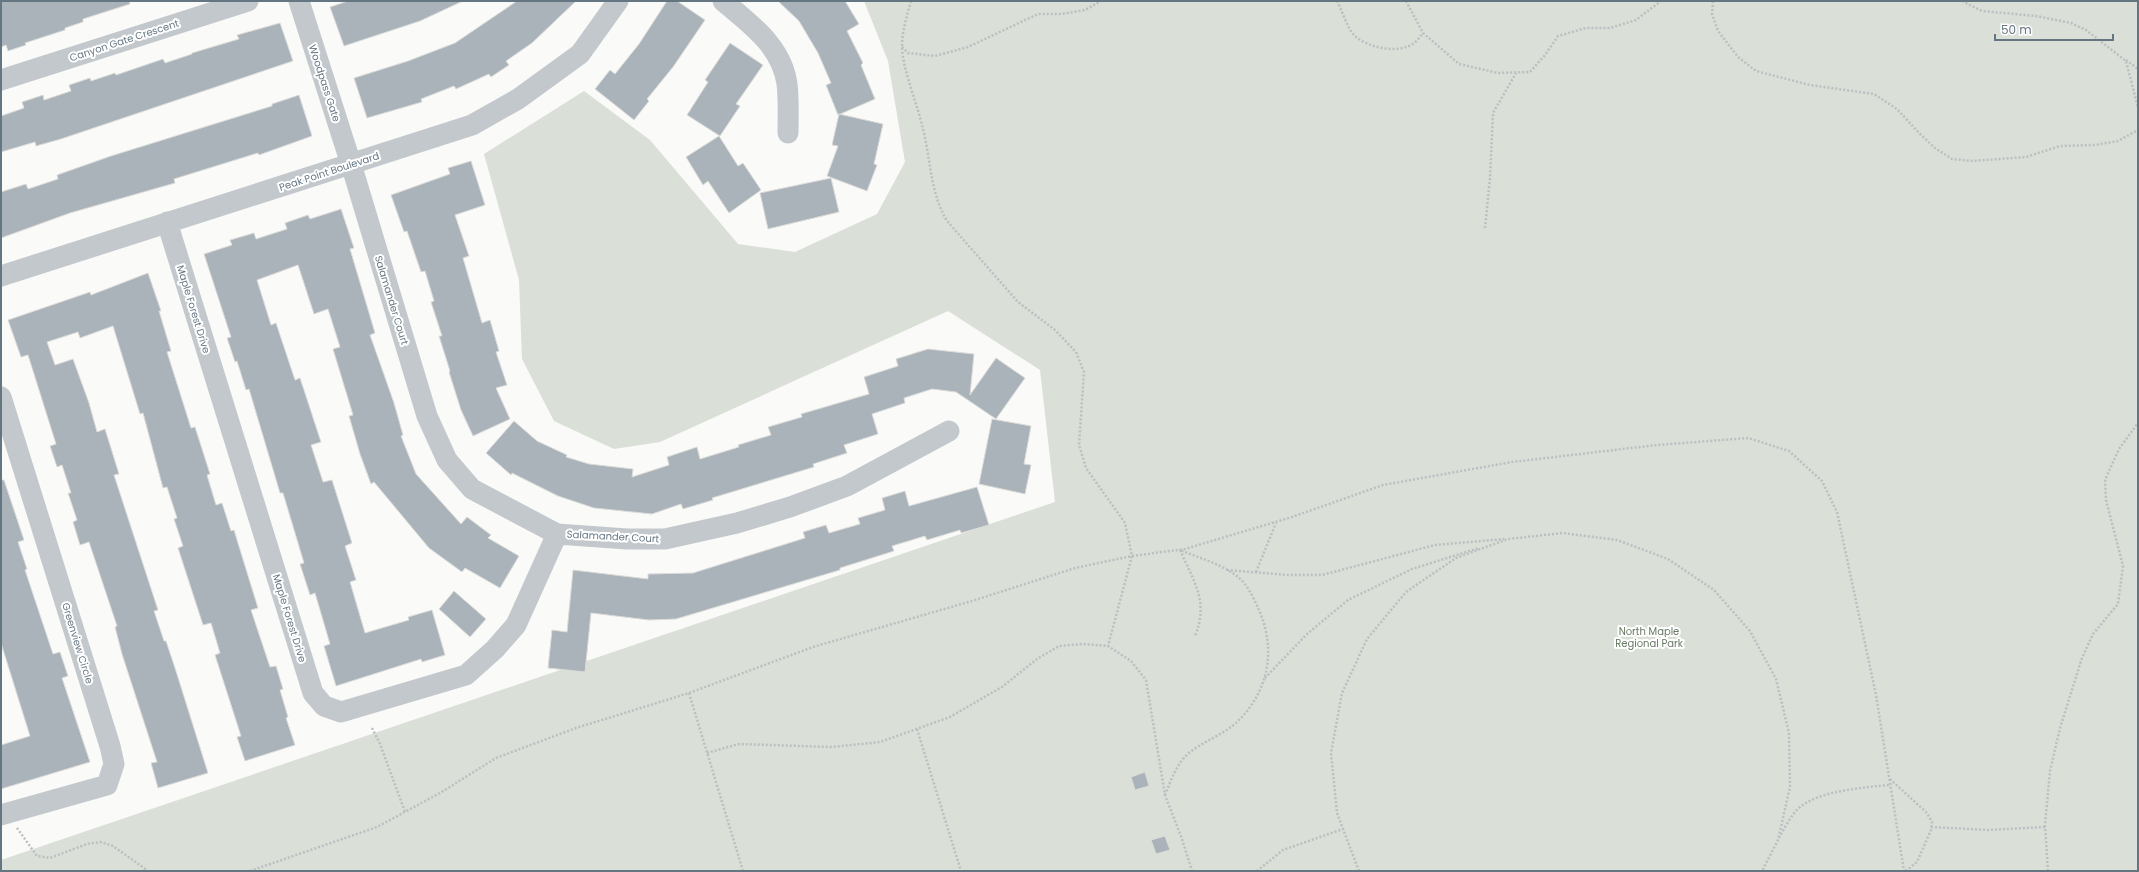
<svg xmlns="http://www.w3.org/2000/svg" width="2139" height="872" font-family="Poppins,sans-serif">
	<rect width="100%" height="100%" fill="#fafaf8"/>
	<path fill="#dadfd7" d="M864 1H2138V871H1V860L1055 502 1040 370 948 311 660 442 614 449 554 421 522 359 519 280 484 154 584 91 650 140 738 244 795 252 877 214 905 162 888 61Z"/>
	<path fill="#aab3b9" stroke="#dcdcda" d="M1 1H129L130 4 83 19V22L65 28V30L25 43 26 45 8 51 6 45 1 47Z
		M348 1H463L420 21 344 46 330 7Z
		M517 1H576L532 43 506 61 509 65 491 77 489 74 456 89 454 86 421 99 422 102 367 118 354 78 408 61 455 43Z
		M667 1H677L705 20 673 67 647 99 649 101 634 120 595 89 610 70 615 74 639 44Z
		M778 1H845L859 24 847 31 863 63 861 65 875 99 838 115 826 85 831 83 818 53 799 21Z
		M280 23 293 61 61 139 36 146 35 142 1 152V116L24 108 22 102 43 95 44 100 71 91 69 85 90 78 91 81 115 73 116 75 163 59 165 63 192 54V53L239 39 237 35Z
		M730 43 763 65 736 104 740 106 720 136 687 115 708 82 705 80Z
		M299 95 312 136 259 155 258 153 174 179 175 183 70 213 1 238V192L26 184 28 189 58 179 57 175 111 156 272 106V104Z
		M839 114 883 124 874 164 877 165 867 191 827 176 838 146 832 145Z
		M719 136 738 166 743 163 761 190 729 213 708 181 703 185 686 157Z
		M471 161 485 205 455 215 469 256 463 258 482 323 490 320 499 351 496 352 507 385 496 388 510 419 473 436 461 410 449 372 450 371 439 336H442L431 302 434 301 425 271 421 272 407 231 404 232 391 195 450 174 448 168Z
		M831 178 839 212 768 229 760 193Z
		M341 209 354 248 350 249 375 333 370 335 394 403 403 435 401 436 416 474 461 524 467 517 491 535 488 538 519 556 500 588 465 568 462 572 429 548 374 482 371 484 360 454 349 416 353 415 333 349 340 347 328 309 314 314 298 265 257 280 271 325 276 323 295 380 300 378 321 442 311 445 323 482 332 480 352 543 345 546 356 580 350 582 365 633 409 620 408 617 432 610 445 655 422 662 421 659 336 686 324 646 330 644 315 593 310 595 300 564 304 563 283 493H280L249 389 246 390 237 361 235 362 227 338 231 337 204 254 232 245 230 240 254 233 256 239 287 229 285 223 308 215 310 219Z
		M148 273 161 311H159L171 351 167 352 191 428 195 427 210 474 207 475 216 505 222 503 231 531 234 530 241 553 258 608 251 610 270 667 276 666 283 689 280 690 288 717 286 718 295 745 245 761 237 737 241 736 215 655 220 653 211 623 203 625 178 548 183 546 174 519 177 518 167 487 163 488 143 413 140 414 113 326 80 338 78 332 47 342 55 365 73 359 89 403 97 432 105 429 119 474 114 475 158 610 154 611 164 641H166L175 668 208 773 158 788 151 763 157 762 122 654 115 627 117 626 89 542 80 545 73 522 77 520 68 493H71L62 465 57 467 50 446 56 444 28 355 21 357 8 320 90 292 91 295Z
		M928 349 974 354 970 395 996 358 1025 378 996 419 956 392 932 389 904 398 905 403 872 414 878 434 844 445 847 453 813 464 814 467 712 498 713 500 683 509 681 504 652 514 594 508 558 496 512 473 511 475 486 453 514 421 537 441 567 455 566 457 589 464 633 469 632 477 669 465 667 457 697 447 700 459 739 447 738 445 771 435 768 427 802 417 801 414 869 394 864 377 898 366 896 359Z
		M992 419 1031 426 1024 464 1031 465 1025 494 979 484Z
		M1 480H4L24 540 18 542 27 569 25 570 53 654 60 652 68 676 62 678 90 762 1 789V745L30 736 1 643Z
		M977 487 989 525 961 533 960 530 927 540 925 536 892 546 894 551 840 568V570L676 619 649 620 591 613 585 672 548 668 552 630 567 632 573 570 648 579V574L693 573 805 538 803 532 826 525 829 533 860 524 858 518 885 510 882 498 905 491 909 506Z
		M454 591 486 619 470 637 439 609Z
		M1145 772 1149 786 1135 790 1131 777Z
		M1165 836 1170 850 1156 854 1151 840Z"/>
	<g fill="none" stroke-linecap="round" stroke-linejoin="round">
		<path stroke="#bbbfc2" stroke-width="2.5" stroke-dasharray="2 2" stroke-linecap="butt" d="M911 1C907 16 902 31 902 46 902 68 918 106 923 129 931 161 930 192 947 221L1018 302 1055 330 1076 352 1084 372 1079 445 1086 468 1125 523 1132 556 1108 646
			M1337 1C1342 10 1347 27 1353 34 1365 47 1393 53 1409 46 1415 44 1419 38 1423 33
			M1406 1 1423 33 1459 64 1498 73 1530 72 1545 55 1558 36 1586 28H1610L1636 20 1661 1
			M1713 1 1712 14 1718 31 1738 57 1756 71 1810 85 1874 94 1897 109 1920 134 1935 148 1952 159 1972 161 2026 157 2060 146 2095 145 2118 141 2138 130
			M1962 1 1982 11 2036 16 2071 23 2086 30 2126 61 2138 108
			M902 47 908 53 935 56 968 47 1038 14H1062L1085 10 1101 1
			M2126 60 2138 69
			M1485 228 1490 178 1493 113 1516 73
			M1180 550C1194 582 1209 602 1195 636
			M1227 570 1288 575H1322L1435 545 1504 539
			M1256 572 1276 523
			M1265 678 1307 634 1348 600 1412 569 1479 548
			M689 693 743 871
			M372 728 380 744 405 812
			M917 729 961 871
			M707 753 739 744 832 747 880 742 950 717 1002 687 1037 659 1059 646 1083 644 1108 646 1131 661 1146 680 1165 795 1182 839 1192 871
			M1890 779 1927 813 1932 822 1931 830 1917 862 1906 871
			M1165 795C1171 780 1177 763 1189 753 1205 740 1226 734 1240 719 1269 689 1276 649 1259 610 1254 599 1248 585 1238 577 1222 564 1199 558 1180 550
			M1931 827 1988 830 2045 827
			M17 828 37 856 50 858 87 844 101 842 113 846 148 871
			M1779 838C1784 829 1790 817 1797 810 1814 791 1866 787 1890 785
			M250 871 377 827 440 793 496 758 576 728 689 693 813 647 972 601 1075 568 1132 556 1185 549 1292 517 1383 485 1512 462 1657 445 1748 438 1789 451 1822 481 1837 512 1876 695 1904 871
			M1257 871 1283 850 1343 829
			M1359 871 1337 813 1331 753 1342 693 1367 639 1406 592 1456 558 1508 539 1563 533 1617 540 1668 559 1714 590 1750 631 1776 679 1789 733 1790 787 1778 840 1762 871
			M2048 871 2045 825 2050 771 2060 728 2082 658 2093 634 2118 604 2123 566 2106 500 2105 480 2119 449 2138 423"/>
		<path stroke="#c3c8cc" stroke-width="21" d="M299 1 351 164 427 416 447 460 472 489 557 534 627 539H665L737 523 790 507 847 486 949 431
			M723 1C750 24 782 46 787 84 789 100 788 117 788 133
			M1 80 248 1
			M167 222 313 693 324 706 341 712 466 675 495 649 516 625 557 534
			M1 276 472 125 518 99 580 54 618 1
			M1 397 110 746 114 764 107 785 1 815"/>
	</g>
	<g text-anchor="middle" stroke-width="4" stroke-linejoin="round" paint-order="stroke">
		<g font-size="10" fill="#657683" stroke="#fff">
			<text transform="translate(124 40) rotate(-18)" y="4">Canyon Gate Crescent</text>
			<text transform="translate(325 83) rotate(72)" y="4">Woodpass Gate</text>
			<text transform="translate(329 171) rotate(-18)" y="4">Peak Point Boulevard</text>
			<text transform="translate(392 300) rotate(73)" y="4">Salamander Court</text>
			<text transform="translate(194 309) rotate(73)" y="4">Maple Forest Drive</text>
			<text transform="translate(613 536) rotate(3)" y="4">Salamander Court</text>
			<text transform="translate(290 618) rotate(73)" y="4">Maple Forest Drive</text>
			<text transform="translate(78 643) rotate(73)" y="4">Greenview Circle</text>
		</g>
		<g font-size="10" fill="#687a64" stroke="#fff">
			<text x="1649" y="635">North Maple<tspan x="1649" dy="12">Regional Park</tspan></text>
		</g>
	</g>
	<rect width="2139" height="872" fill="none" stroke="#657683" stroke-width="4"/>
	<path d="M1995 34v6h118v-6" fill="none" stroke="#657683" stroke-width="2"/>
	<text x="2001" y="34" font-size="12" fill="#657683" stroke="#ffffff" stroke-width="3" paint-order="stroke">50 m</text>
</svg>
